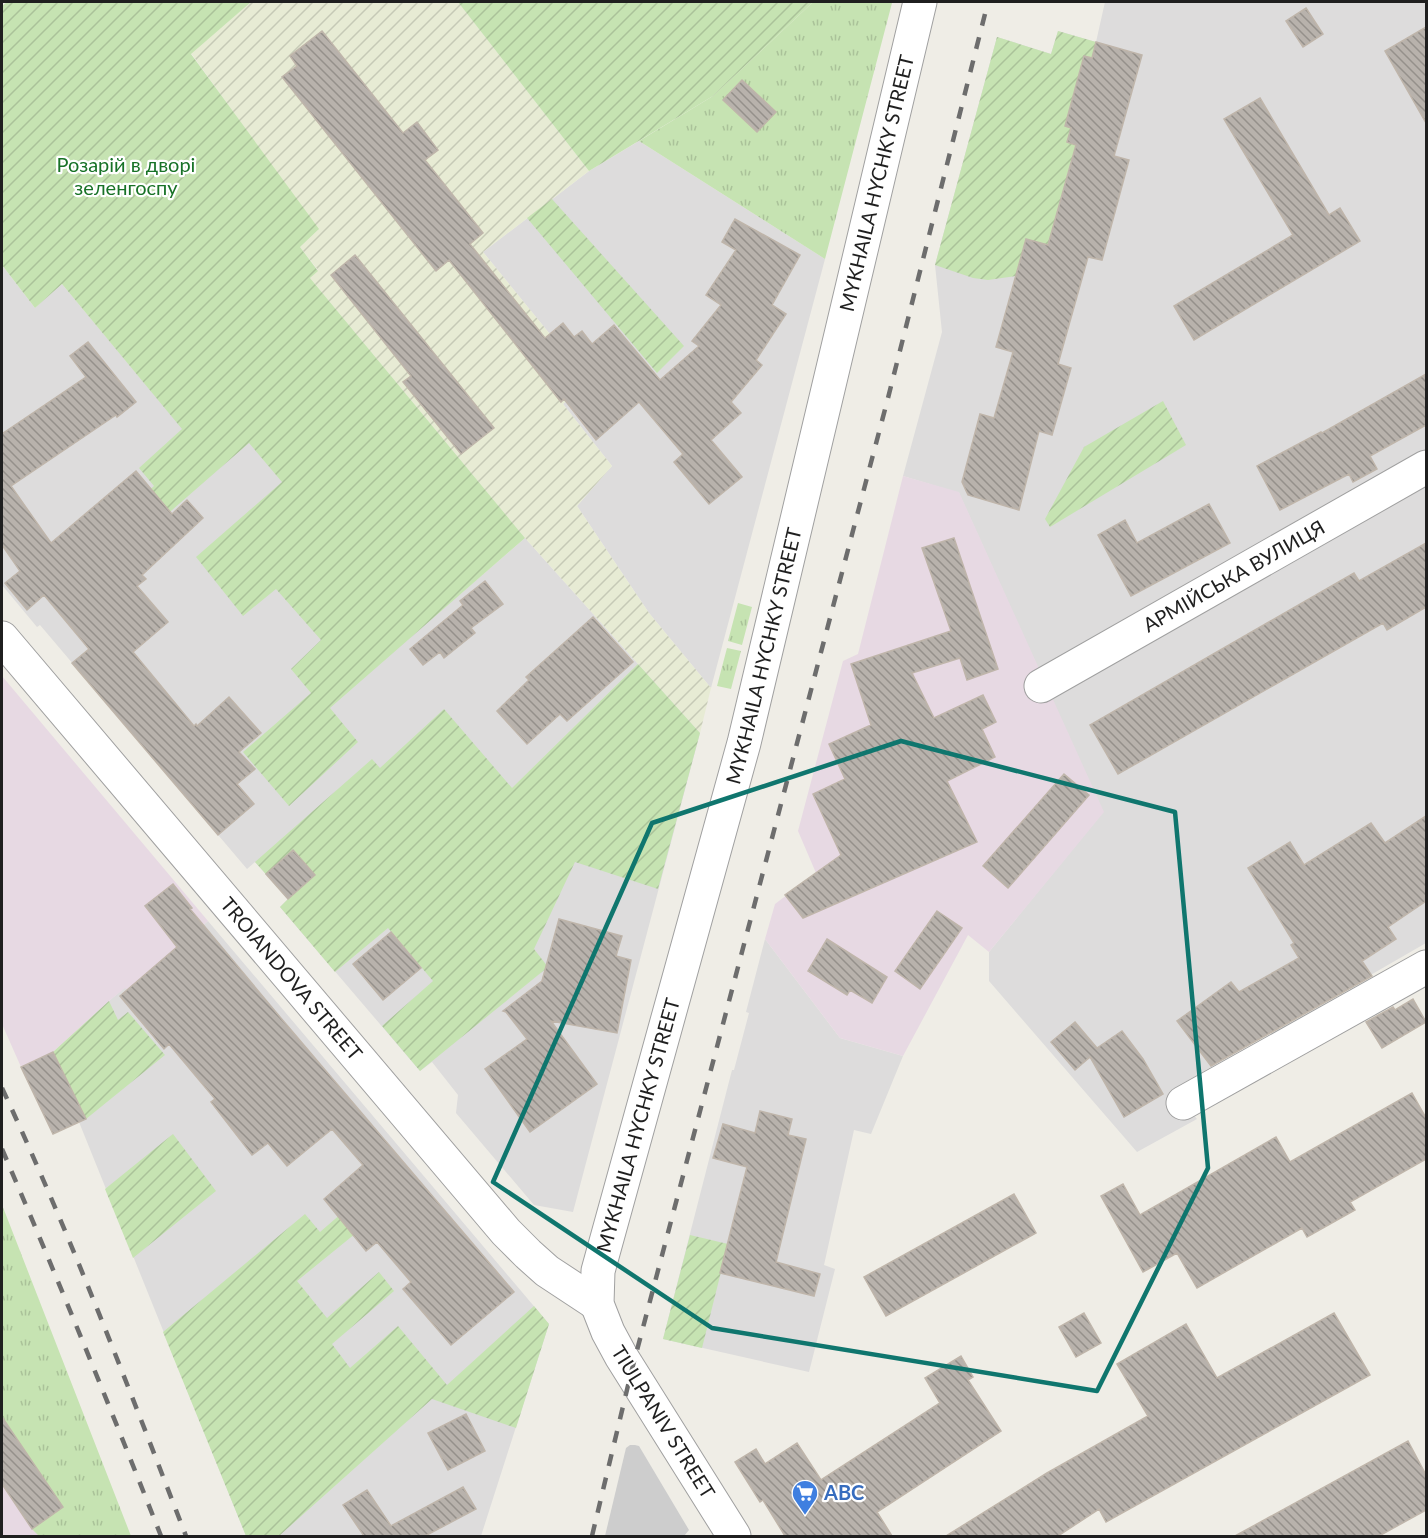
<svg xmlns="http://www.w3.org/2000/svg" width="1428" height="1538" font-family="Lato,sans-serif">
	<defs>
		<pattern id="farmland-furrows" width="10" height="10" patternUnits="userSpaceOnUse" patternTransform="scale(1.5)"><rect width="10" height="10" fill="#e7ebd4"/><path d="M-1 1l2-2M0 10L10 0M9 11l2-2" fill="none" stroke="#c6c9b6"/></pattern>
		<pattern id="grass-tufts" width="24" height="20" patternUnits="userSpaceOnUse" patternTransform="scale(1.5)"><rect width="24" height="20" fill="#c6e3b2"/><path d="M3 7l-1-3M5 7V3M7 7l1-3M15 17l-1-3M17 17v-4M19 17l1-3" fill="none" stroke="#aac299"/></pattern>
		<pattern id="garden-furrows" width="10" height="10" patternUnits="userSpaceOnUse" patternTransform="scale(1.5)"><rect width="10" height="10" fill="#c6e3b2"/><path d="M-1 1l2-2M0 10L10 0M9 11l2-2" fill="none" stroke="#aac299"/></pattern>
		<pattern id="building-back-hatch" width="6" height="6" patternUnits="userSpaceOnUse" patternTransform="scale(1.5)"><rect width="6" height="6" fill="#b8b2ac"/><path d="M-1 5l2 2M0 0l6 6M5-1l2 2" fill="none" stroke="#95908b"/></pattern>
	</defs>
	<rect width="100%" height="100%" fill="#efede6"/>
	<path fill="#dddcdc" d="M1105 2H1426V943L1173 1089 1197 1119 1137 1152 989 981V952L1103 812 959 493 903 476 942 332 935 265 997 37 1051 54 1058 31 1096 42Z
		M639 141 825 259 711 688 649 613 577 506 612 466 563 404 589 382 483 252 589 171Z
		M2 265 35 308 62 284 161 403 194 377 413 635 525 538 700 733 573 1212 534 1205 456 1113 458 1095 432 1062 420 1071 280 907 288 899 255 862 247 869 40 625 37 627 2 585Z
		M208 921 549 1324 481 1536H246L79 1122 86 1118 53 1052 109 1001 125 987 128 989Z
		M765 939 840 1038 903 1056 871 1134 854 1130 824 1265 835 1269 809 1372 663 1339 732 1070H734L749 1013 746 1012Z"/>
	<path fill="#e7d9e3" d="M903 476 959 492 1104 812 989 952 968 935 903 1056 840 1038 765 939 775 904 816 873 798 831 843 661 858 654Z
		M2 676 208 921 128 990 125 988 109 1001 53 1052 21 1067 2 1024Z
		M2 1415 63 1507 33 1528 39 1536H2Z"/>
	<path fill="#cdcdcd" d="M630 1445H635L639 1446 689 1530 684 1536H605L626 1448Z"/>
	<path fill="url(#farmland-furrows)" d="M251 2H458L589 171 483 252 589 382 563 404 612 466 577 506 649 613 711 688 700 733 525 538 310 278 318 270 300 247 318 230 191 53Z"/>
	<path fill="url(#grass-tufts)" d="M813 2H891L892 3 825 259 639 141 713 96Z
		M738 603 752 607 742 645 728 641Z
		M727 648 741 651 731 689 717 686Z
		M2 1205 6 1215 131 1536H39L32 1529 6 1424 2 1415Z"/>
	<path fill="url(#garden-furrows)" d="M7 2H251L191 54 319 229 300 247 318 271 310 278 525 538 330 708 358 742 289 806 243 752 311 693 291 669 321 640 276 589 243 616 196 557 282 482 249 443 164 517 145 494 154 486 139 468 182 429 62 284 35 308 2 265V6Z
		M458 2H813L713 96 589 171Z
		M1058 31 1096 42 1092 58 1065 126 1071 128 1067 142 1083 147 1071 161 1052 230 1054 247 1026 239 1016 276 988 280 973 278 935 265 997 37 1051 54Z
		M552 199 684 346 657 373 527 218Z
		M1163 401 1186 445 1050 527 1045 519 1084 447Z
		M638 664 700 733 658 889 575 862 534 949 548 967 420 1071 382 1026 433 981 388 928 335 972 280 907 288 899 255 862 372 759 380 768 444 709 512 788Z
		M109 1001 118 1020 128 1012 165 1055 86 1119 53 1052Z
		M173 1134 216 1191 133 1258 105 1189Z
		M350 1206 366 1225 297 1281 327 1318 379 1272 394 1291 332 1344 350 1368 398 1326 447 1385 534 1306 549 1324 516 1428 432 1399 279 1536H246L163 1332 305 1214 320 1232Z
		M690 1235 728 1244 702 1348 663 1339Z"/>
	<path fill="url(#building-back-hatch)" stroke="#bfb5aa" stroke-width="1.5" d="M1306 8 1323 34 1303 47 1286 21Z
		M1426 27V123L1385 51Z
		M322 31 403 133 417 122 438 150 425 160 483 233 470 244 545 338 563 323 574 337 582 331 592 344 614 325 660 380 699 346 692 341 721 305 706 295 736 250 722 242 735 219 800 255 772 305 786 314 756 360 762 365 731 402 741 413 711 440 742 477 709 504 674 462 683 454 639 402 596 440 564 399 561 402 449 260 436 271 282 77 297 66 290 56Z
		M1096 42 1142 55 1114 156 1129 160 1102 260 1088 257 1058 364 1071 368 1052 435 1039 431 1019 510 968 495 962 482 980 414 994 418 1013 352 996 347 1026 239 1048 245 1076 145 1067 142 1071 128 1065 126 1084 56 1092 58Z
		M742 80 776 112 757 132 723 100Z
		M1260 98 1329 215 1340 208 1360 241 1194 340 1174 306 1293 235 1224 119Z
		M355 255 494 428 461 454 403 382 411 376 331 275Z
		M88 342 136 402 117 417 116 415 11 486 51 543 136 471 172 514 187 500 203 518 142 575 146 579 137 586 168 622 133 652 194 726 196 724 197 726 229 697 261 733 239 752 255 769 237 784 254 804 218 835 72 663 89 649 44 595 27 610 5 583 20 571 2 545V434L86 377 70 356Z
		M1426 374V425L1370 456 1377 469 1353 482 1349 474 1280 510 1257 466 1321 432 1322 433Z
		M1209 504 1230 543 1131 596 1098 535 1125 520 1137 543Z
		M954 538 998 669 967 680 960 658 912 673 934 718 983 695 996 722 982 729 995 757 947 781 977 842 803 918 785 895 841 855 813 794 845 779 829 744 871 725 851 664 951 631 922 548Z
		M1426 543V607L1387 630 1383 623 1118 774 1090 725 1354 573 1359 581Z
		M485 581 503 604 471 628 475 633 444 658 440 652 423 665 410 649 463 605 460 601Z
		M593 617 633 662 567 721 560 714 527 744 497 711 529 680 526 677Z
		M1064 774 1089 795 1008 888 983 866Z
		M1426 816V901L1388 927 1396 939 1362 961 1372 976 1211 1066 1177 1021 1231 982 1239 992 1299 958 1291 945 1294 943 1248 868 1290 842 1304 865 1371 823 1385 843Z
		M293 850 315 875 288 899 266 874Z
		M173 884 192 908 190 909 280 1017 514 1292 451 1345 403 1289 411 1282 377 1242 366 1251 324 1199 363 1165 332 1129 287 1166 268 1143 252 1155 211 1102 215 1099 169 1044 164 1049 120 996 177 947 145 906Z
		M937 911 962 928 920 989 895 971Z
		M559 919 622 936 616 956 631 960 617 1033 551 1021 597 1084 530 1132 485 1069 527 1039 506 1012 503 1011 542 981Z
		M391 932 421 968 383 1000 353 964Z
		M827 939 887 977 872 1003 850 990 847 995 808 971Z
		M1413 999 1426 1022 1382 1048 1366 1022 1393 1007 1395 1010Z
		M1075 1022 1097 1048 1122 1031 1143 1059 1163 1094 1124 1117 1090 1057 1075 1070 1051 1042Z
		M53 1052 86 1119 53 1134 21 1067Z
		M1412 1093 1426 1118V1159L1350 1202 1355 1210 1307 1237 1302 1228 1197 1288 1177 1253 1143 1272 1101 1196 1123 1184 1140 1215 1276 1137 1290 1162Z
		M760 1111 792 1119 788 1135 806 1139 776 1262 820 1274 814 1296 720 1273 747 1167 713 1158 723 1124 755 1133Z
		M1014 1194 1036 1233 886 1316 864 1277Z
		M1084 1313 1101 1343 1076 1357 1059 1327Z
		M1334 1313 1370 1375 1106 1522 1099 1509 1058 1536H946L1047 1473 1148 1416 1117 1364 1186 1324 1217 1378Z
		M961 1356 973 1377 968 1380 1001 1431 877 1512 892 1536H785L763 1500 760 1502 735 1462 756 1449 765 1464 797 1443 821 1480 940 1403 925 1378Z
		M466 1414 485 1451 448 1470 428 1433Z
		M2 1417 63 1507 32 1529 2 1484Z
		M1408 1441 1426 1475V1510L1379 1536H1235Z
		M463 1487 476 1509 425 1536H364L343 1505 367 1490 391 1526Z"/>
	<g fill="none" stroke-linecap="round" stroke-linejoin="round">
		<g stroke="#a0a0a0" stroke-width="35">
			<g id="minor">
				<path id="s1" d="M2 638 506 1232 528 1254 547 1271 597 1304"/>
				<path id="s2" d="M1041 686 1426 467"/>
				<path d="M1183 1103 1426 967"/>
			</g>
		</g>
		<g stroke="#a0a0a0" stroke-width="35">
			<g id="tertiary">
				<path id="s3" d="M734 1536 621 1356 608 1332 597 1304 598 1271 744 743 920 2"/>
			</g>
		</g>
		<use href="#minor" stroke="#fff" stroke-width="33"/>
		<use href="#tertiary" stroke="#fff" stroke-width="33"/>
		<path stroke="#6d6d6d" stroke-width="4.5" stroke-dasharray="12 12" stroke-linecap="butt" d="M2 1088C70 1234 128 1386 186 1536
			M2 1149C57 1277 110 1407 161 1536
			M592 1536 631 1373 888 398 988 2"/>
	</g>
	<path fill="none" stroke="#0f766e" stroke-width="4.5" stroke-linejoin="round" d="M901 741 1175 812 1208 1168 1097 1391 712 1328 493 1182 652 823Z"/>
	<defs>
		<g id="supermarket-pin" transform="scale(1.35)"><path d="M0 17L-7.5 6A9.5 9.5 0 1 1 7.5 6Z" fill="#3f7fe0" stroke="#fff"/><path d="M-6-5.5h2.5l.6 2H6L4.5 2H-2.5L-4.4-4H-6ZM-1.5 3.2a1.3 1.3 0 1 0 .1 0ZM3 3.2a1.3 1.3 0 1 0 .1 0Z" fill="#fff"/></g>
	</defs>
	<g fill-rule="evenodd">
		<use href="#supermarket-pin" x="805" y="1493"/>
	</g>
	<g text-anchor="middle" stroke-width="4.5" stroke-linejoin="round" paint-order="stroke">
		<g font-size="20" fill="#187227" stroke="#fff">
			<text x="126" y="172">Розарій в дворі<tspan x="126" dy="23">зеленгоспу</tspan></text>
		</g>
		<g font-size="20" fill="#1f1f1f" stroke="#fff">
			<text dy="7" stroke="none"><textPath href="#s3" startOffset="1426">MYKHAILA HYCHKY STREET</textPath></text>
			<text dy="7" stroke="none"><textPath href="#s2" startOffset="222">АРМІЙСЬКА ВУЛИЦЯ</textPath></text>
			<text dy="7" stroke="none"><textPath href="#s3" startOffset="940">MYKHAILA HYCHKY STREET</textPath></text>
			<text dy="7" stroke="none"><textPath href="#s1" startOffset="447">TROIANDOVA STREET</textPath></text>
			<text dy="7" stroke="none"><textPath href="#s3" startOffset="454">MYKHAILA HYCHKY STREET</textPath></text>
			<text transform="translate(663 1422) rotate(58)" y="7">TIULPANIV STREET</text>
		</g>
		<g font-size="20" font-weight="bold" fill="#366cbe" stroke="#fff" text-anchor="start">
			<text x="824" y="1500">ABC</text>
		</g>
	</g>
	<rect width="1428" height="1538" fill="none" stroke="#1f1f1f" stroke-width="6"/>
</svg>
